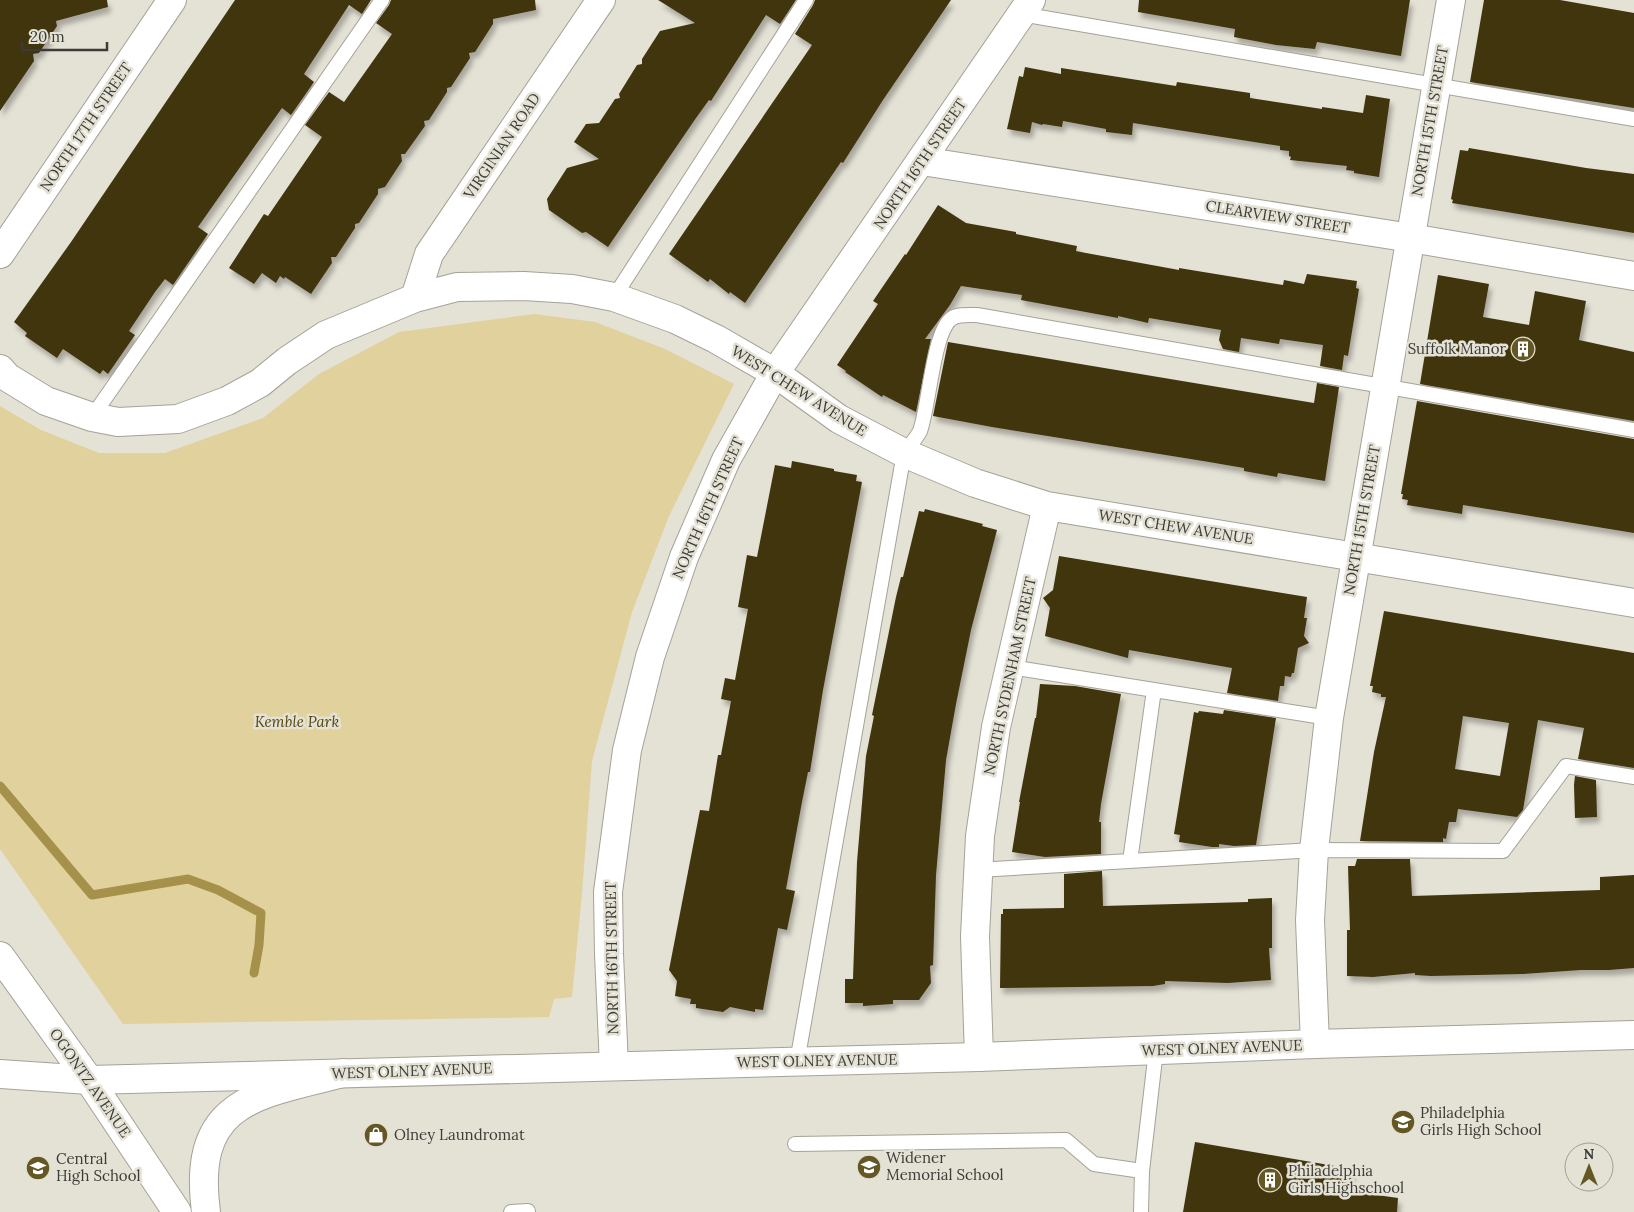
<svg xmlns="http://www.w3.org/2000/svg" width="1634" height="1212" font-family="Lora,serif">
	<defs>
		<filter id="shadow"><feDropShadow dx="3" dy="5.5" stdDeviation="2.5" flood-color="#0004"/></filter>
	</defs>
	<rect width="100%" height="100%" fill="#e4e1d5"/>
	<path fill="#e1d19c" d="M534 314 595 322 665 349 734 384 669 516 632 612 592 761 582 893 572 997 554 999 549 1017 123 1024 0 849V406L41 430 99 453H165L263 418 319 374 399 332Z"/>
	<g fill="none" stroke-linecap="round" stroke-linejoin="round">
		<path stroke="#a6914b" stroke-width="9" d="M0 786 92 895 188 879 218 890 261 913 259 945 254 973"/>
	</g>
	<path fill="#3f350f" fill-rule="evenodd" filter="url(#shadow)" d="M0 0H107L108 7 56 21 57 26 39 53 33 54 34 61 0 111Z
		M235 0H371L362 14 349 5 304 74 314 82 291 115 282 108 257 143 198 227 208 234 173 285 165 279 155 292 129 331 135 335 108 374 103 370 100 374 63 349 57 358 25 336 27 333 14 322 71 242Z
		M391 0H535L536 10 493 19V24L475 52 469 53 470 58 451 87 447 88V92L429 120 424 121 425 126 405 154H401L402 161 385 187 378 189V194L359 223 355 224V228L336 257H331L332 263 311 294 285 277 284 279 280 276 276 283 262 273 254 284 229 268 264 214 268 216 322 137 305 125 329 92 344 102 392 34 376 23 389 5Z
		M658 0H796L780 24 766 15 711 101 709 100 696 118 608 247 586 232 582 233 549 210 547 199 567 168 599 159 574 142 586 124 599 123 615 99 620 98 619 94 637 65 642 64V59L660 31 695 23Z
		M815 0H951L883 100 843 163 841 162 745 303 730 292 729 294 710 279 708 282 669 254 812 45 795 34 813 5Z
		M1139 0H1410L1401 56 1317 42 1315 49 1276 45 1234 37 1235 29 1138 12Z
		M1484 0H1560L1634 13V108L1470 82Z
		M1025 67 1061 74V68L1176 86 1177 82 1250 93V98L1322 109V107L1363 113 1366 95 1390 99 1379 177 1354 173V171L1346 170 1347 166 1290 160 1291 157 1289 156V151L1280 150V146L1133 123 1132 135 1106 132V129L1063 121 1062 127 1043 124 1042 125 1032 122 1030 133 1007 129 1019 76 1023 77Z
		M1469 148 1586 168 1634 174V233L1452 203 1453 200 1451 199 1460 150 1468 151Z
		M938 205 966 223 1016 232V234L1077 246 1076 251 1086 253 1179 270V268L1283 285 1284 280 1304 284 1307 274 1357 281 1356 288 1359 289 1348 356 1344 355 1342 370 1320 366 1323 345 1280 339 1279 344 1241 338 1239 352 1223 349 1219 340 1221 330 1149 318 1148 323 1118 316V318L1021 300 1022 295 961 286 950 305 925 339H931L916 412 883 395 882 397 845 372 846 371 837 365 878 304 873 301 905 254 906 255Z
		M1438 275 1489 284 1483 317 1529 325 1535 291 1586 301 1579 340 1634 352V421L1420 384Z
		M948 342 1314 403 1317 383 1339 387 1325 481 1278 473 1277 477 1244 471V468L1203 461 992 427 933 416Z
		M1417 401 1634 439V533L1463 505 1462 514 1407 505 1408 500 1402 499 1403 494H1401Z
		M792 461 834 469V471L857 475 856 481 862 482 823 690 810 772H808L802 802 786 889 795 891 787 930 778 928 763 1010 755 1009V1012L730 1007 723 1012 696 1008V1004H690L691 999 675 996 677 981 669 970 700 810 709 811 718 755H721L731 701 721 699 725 678 735 680 748 609 738 607 747 555 757 557 775 465 791 468Z
		M925 509 983 524 982 526 997 530 971 630 956 704 946 760 936 875 933 965 930 966 931 983 919 1000H893V1004L863 1006V1003H845V979H853L857 862 866 756 874 716 872 715 896 597 901 577H903L919 511 924 512Z
		M1059 556 1307 597 1304 618H1307L1304 636 1309 643 1298 648 1294 673H1292L1291 677 1285 676 1284 686H1280L1278 701 1227 693 1232 668 1129 650 1128 658 1045 636 1050 608 1043 598 1053 590Z
		M1384 611 1634 653V768L1578 759 1584 728 1538 720 1523 810 1517 817 1458 809 1456 822H1449L1446 839 1443 838V842L1360 841 1374 752 1386 697H1381V694L1372 692 1373 686H1370ZM1463 716 1509 723 1500 776 1455 769Z
		M1040 684 1075 686 1121 694 1101 804 1099 822H1101V854L1045 857 1012 852 1020 802H1019L1035 718H1036Z
		M1224 710 1276 718 1256 845 1234 846 1219 844V847H1212L1179 842 1180 835 1174 834 1194 712 1198 713 1199 711 1223 714Z
		M1575 776 1596 780 1597 817 1575 818 1574 785Z
		M1357 859H1410L1412 896 1600 890V877L1634 875V968L1609 970H1581L1523 974 1431 976 1415 975V973L1373 977 1347 976V930H1350L1348 866H1355Z
		M1102 871 1103 906 1248 902V899L1272 898V948H1269L1271 980 1228 983 1165 981V984L1153 986 1000 988 1001 914H1003V909L1064 908V874Z
		M1195 1142 1352 1169 1349 1191 1398 1198 1397 1212H1183Z"/>
	<g fill="none" stroke-linecap="round" stroke-linejoin="round">
		<g stroke="#a5a297" stroke-width="16">
			<path id="lane" d="M1021 14 1634 119
				M614 297 806 0
				M92 417 382 0
				M1010 667 1329 718
				M1130 861 1154 690
				M978 870 1314 850 1503 851 1566 766 1634 777
				M797 1062 904 453C909 446 916 439 920 431 929 407 933 333 951 319 957 314 969 315 977 315L1634 430
				M795 1144 1066 1140 1094 1164 1142 1171
				M511 1212 528 1211
				M1141 1212 1142 1171 1156 1050"/>
		</g>
		<g stroke="#a5a297" stroke-width="30">
			<path id="street" d="M922 161 1411 238 1634 276
				M0 254 172 0
				M415 298 429 254 601 0
				M0 369 7 377 46 401 92 417 118 422 178 419 227 401 260 383 287 361 326 335 415 298 457 287 524 286 572 289 614 297 675 319 716 339 775 373 839 419 904 453 975 483 1047 506 1634 603
				M1315 1044 1310 920 1314 850 1329 718 1451 0
				M979 1057 975 936 980 836 996 727 1047 506
				M614 1066 609 954 608 892 627 750 650 657 684 557 726 460 775 373 1031 0"/>
		</g>
		<g stroke="#a5a297" stroke-width="30">
			<path id="secondary" d="M0 1074 89 1080 979 1057 1315 1044 1634 1035"/>
		</g>
		<g stroke="#a5a297" stroke-width="30">
			<path id="primary" d="M0 956 89 1080 177 1212
				M206 1212C191 1100 256 1095 343 1073"/>
		</g>
		<use href="#lane" stroke="#fff" stroke-width="14"/>
		<use href="#street" stroke="#fff" stroke-width="28"/>
		<use href="#secondary" stroke="#fff" stroke-width="28"/>
		<use href="#primary" stroke="#fff" stroke-width="28"/>
	</g>
	<defs>
		<g id="building-disc" transform="scale(1.25)"><circle r="9.5" fill="#655724" stroke="#e4e1d5"/><path d="M-4-6H4V6H1V3H-1V6H-4ZM-2.5-4.3h1.7v1.8h-1.7ZM.8-4.3h1.7v1.8H.8ZM-2.5-1h1.7V.8h-1.7ZM.8-1h1.7V.8H.8Z" fill="#fff"/></g>
		<g id="school-disc" transform="scale(1.25)"><circle r="9.5" fill="#655724" stroke="#e4e1d5"/><path d="M0-5L7-2L0 1L-7-2ZM-4 1L0 2.5L4 1V4Q0 6-4 4Z" fill="#fff"/></g>
		<g id="shop-disc" transform="scale(1.25)"><circle r="9.5" fill="#655724" stroke="#e4e1d5"/><path d="M-5-2.5h2.3a2.7 3.5 0 0 1 5.4 0H5L5.5 6h-11ZM-1.5-2.5h3a1.5 2.3 0 0 0-3 0Z" fill="#fff"/></g>
	</defs>
	<g fill-rule="evenodd">
		<use href="#building-disc" x="1523" y="349"/>
		<use href="#school-disc" x="1403" y="1122"/>
		<use href="#shop-disc" x="376" y="1135"/>
		<use href="#school-disc" x="869" y="1167"/>
		<use href="#school-disc" x="38" y="1168"/>
		<use href="#building-disc" x="1270" y="1180"/>
	</g>
	<g text-anchor="middle" stroke-width="5" stroke-linejoin="round" paint-order="stroke">
		<g font-size="15" fill="#3d3b37" stroke="#e4e1d5">
			<text transform="translate(1430 121) rotate(-80)" y="5">NORTH 15TH STREET</text>
			<text transform="translate(86 127) rotate(-56)" y="5">NORTH 17TH STREET</text>
			<text transform="translate(502 146) rotate(-56)" y="5">VIRGINIAN ROAD</text>
			<text transform="translate(920 164) rotate(-56)" y="5">NORTH 16TH STREET</text>
			<text transform="translate(1278 217) rotate(9)" y="5">CLEARVIEW STREET</text>
			<text transform="translate(799 391) rotate(32)" y="5">WEST CHEW AVENUE</text>
			<text transform="translate(708 508) rotate(-66)" y="5">NORTH 16TH STREET</text>
			<text transform="translate(1362 520) rotate(-80)" y="5">NORTH 15TH STREET</text>
			<text transform="translate(1176 527) rotate(9)" y="5">WEST CHEW AVENUE</text>
			<text transform="translate(1010 676) rotate(-78)" y="5">NORTH SYDENHAM STREET</text>
			<text transform="translate(612 958) rotate(-91)" y="5">NORTH 16TH STREET</text>
			<text transform="translate(1222 1048) rotate(-2)" y="5">WEST OLNEY AVENUE</text>
			<text transform="translate(817 1061) rotate(-1)" y="5">WEST OLNEY AVENUE</text>
			<text transform="translate(412 1071) rotate(-2)" y="5">WEST OLNEY AVENUE</text>
			<text transform="translate(90 1083) rotate(55)" y="5">OGONTZ AVENUE</text>
		</g>
		<g font-size="15" fill="#3d3b37" stroke="#e4e1d5" text-anchor="start">
			<text x="1506" y="354" text-anchor="end">Suffolk Manor</text>
			<text x="1420" y="1118">Philadelphia<tspan x="1420" dy="17">Girls High School</tspan></text>
			<text x="394" y="1140">Olney Laundromat</text>
			<text x="886" y="1163">Widener<tspan x="886" dy="17">Memorial School</tspan></text>
			<text x="56" y="1164">Central<tspan x="56" dy="17">High School</tspan></text>
			<text x="1288" y="1176">Philadelphia<tspan x="1288" dy="17">Girls Highschool</tspan></text>
		</g>
		<g font-size="15" font-style="italic" fill="#53450c" stroke="#e4e1d5">
			<text x="297" y="727">Kemble Park</text>
		</g>
	</g>
	<g transform="translate(1589 1167)"><circle r="24" fill="#e4e1d5" stroke="#a19f96"/>
	<path d="M0-4L9 19L0 12L-9 19Z" fill="#655724"/>
	<text y="-8" font-size="14" font-weight="bold" text-anchor="middle" fill="#3d3b37">N</text>
	</g>
	<path d="M22 42v8h85v-8" fill="none" stroke="#3d3b37" stroke-width="2.5"/>
	<text x="30" y="42" font-size="15" fill="#3d3b37" stroke="#e4e1d5" stroke-width="4" paint-order="stroke">20 m</text>
</svg>
